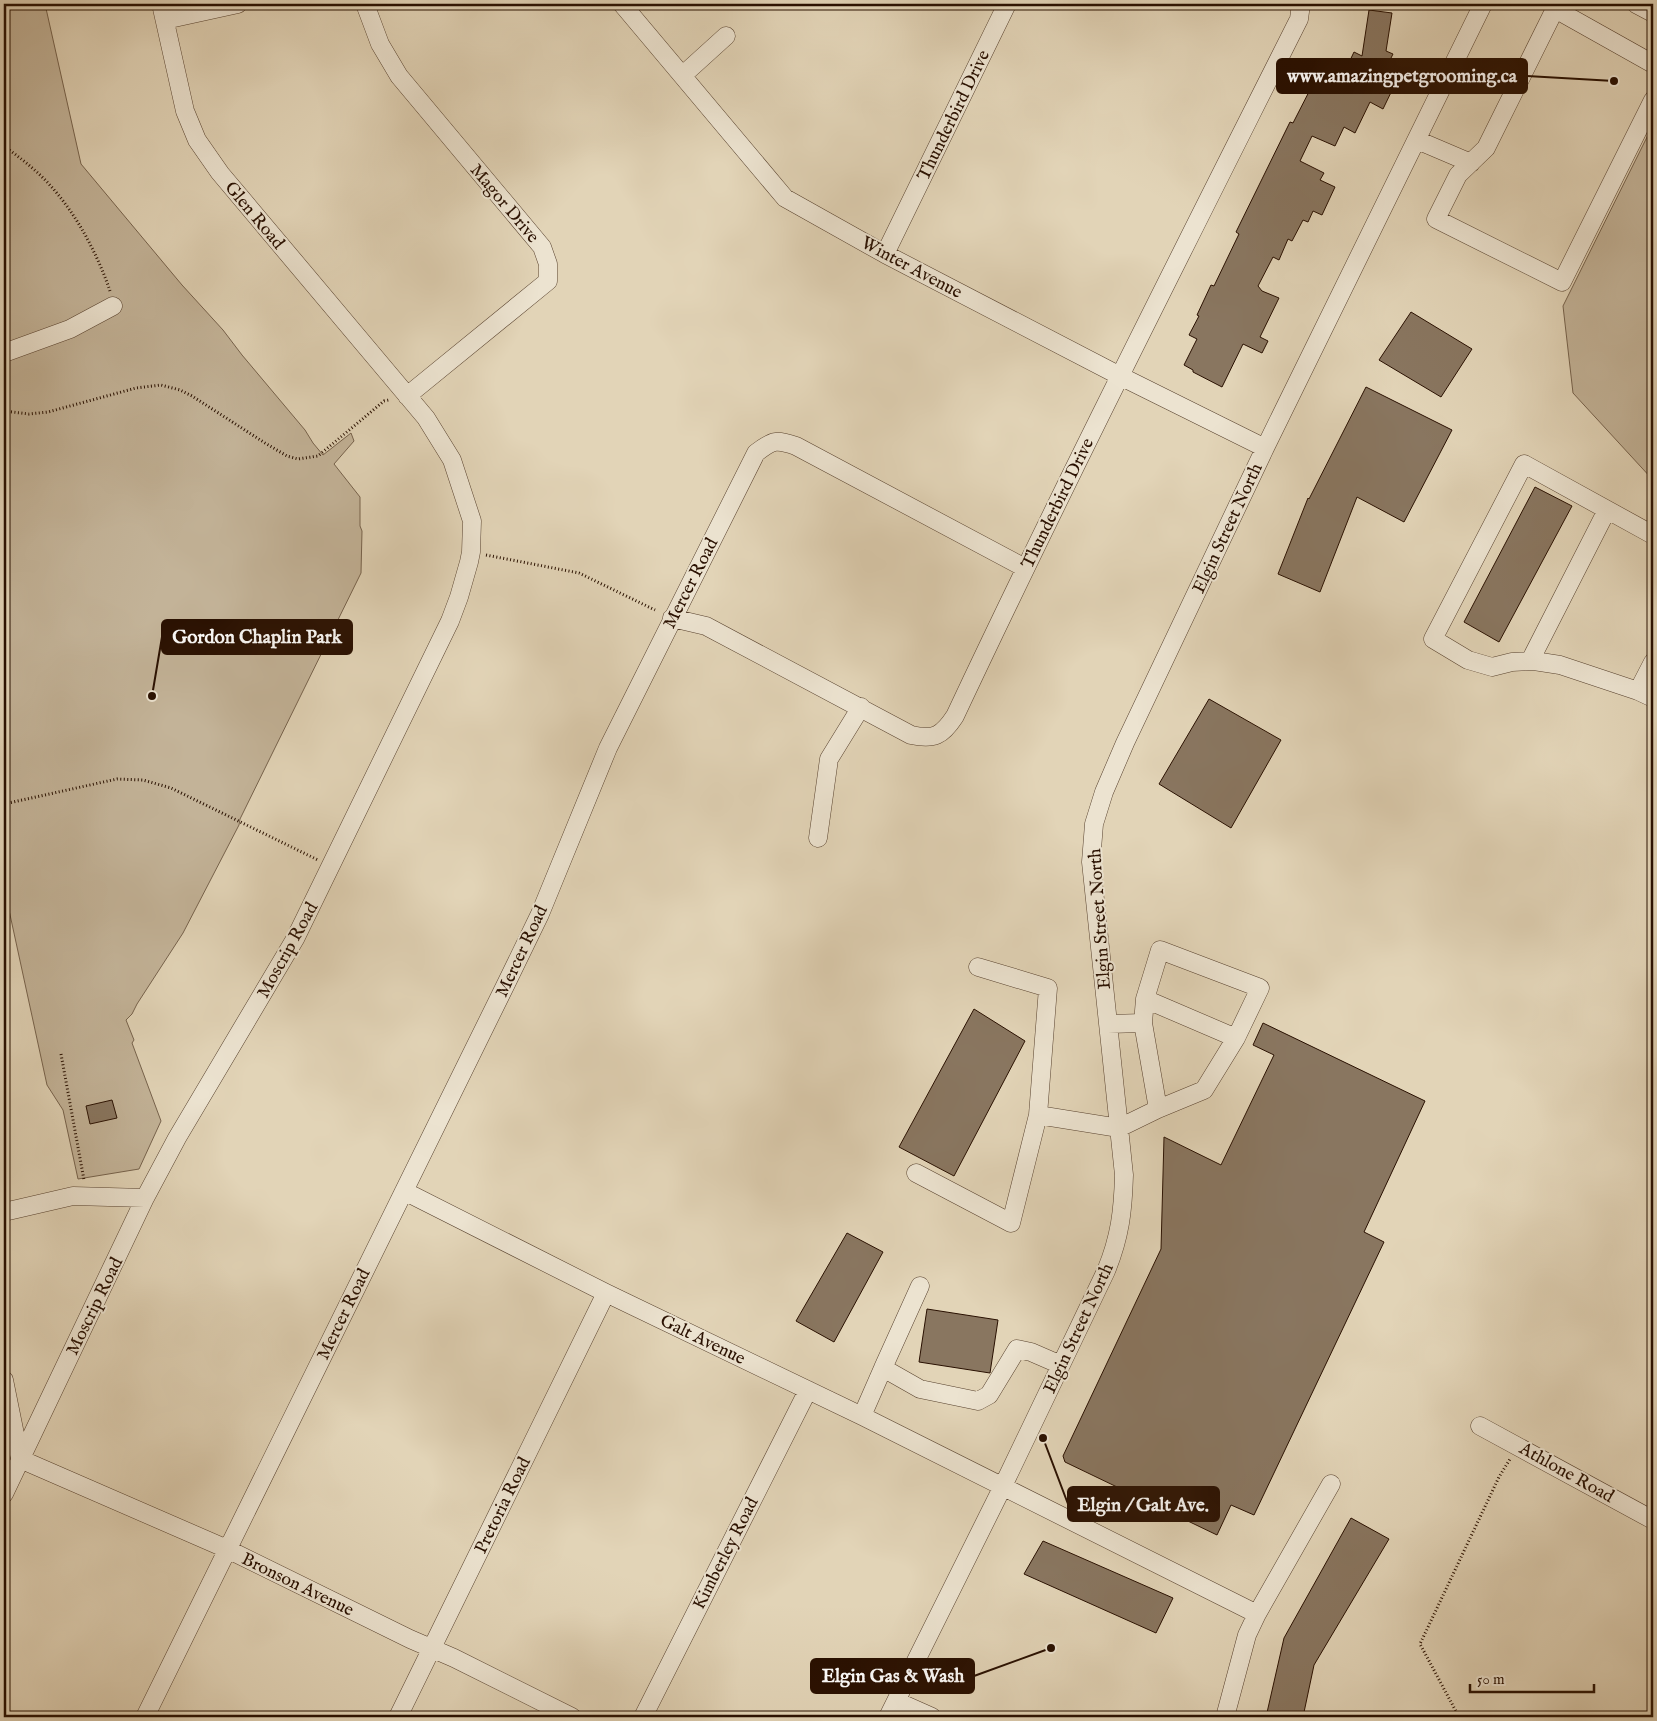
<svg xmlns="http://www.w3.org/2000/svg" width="1657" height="1721" font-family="'IM FELL English',serif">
	<rect width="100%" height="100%" fill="#e2d4b7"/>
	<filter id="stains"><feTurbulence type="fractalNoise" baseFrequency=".004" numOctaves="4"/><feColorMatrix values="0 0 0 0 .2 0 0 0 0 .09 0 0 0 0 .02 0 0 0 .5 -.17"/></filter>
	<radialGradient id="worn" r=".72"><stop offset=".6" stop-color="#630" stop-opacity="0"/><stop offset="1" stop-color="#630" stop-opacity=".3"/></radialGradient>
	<path fill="#c3b398" stroke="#76624c" d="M4 4H45L81 164 182 285 223 330 242 355 305 430 313 443 323 455 351 433 354 441 334 464 360 497V526L362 531 361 573 240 819 239 825 183 933 137 1004 132 1014 126 1020 134 1040 132 1043 161 1121 139 1169 78 1179 63 1110 47 1085 4 887Z
		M1653 125V480L1573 393 1563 306Z"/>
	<path fill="#897660" stroke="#291001" d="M1369 10 1392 13 1386 51 1393 54 1386 68 1390 70 1386 77 1396 82 1383 109 1370 102 1355 133 1344 127 1335 146 1312 136 1300 161 1324 173 1320 180 1335 187 1322 215 1313 211 1308 222 1303 220 1292 241 1288 239 1279 260 1273 257 1258 286 1262 291 1279 298 1260 337 1268 341 1262 353 1243 344 1222 387 1193 372V370L1184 365 1197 339 1189 335 1199 316 1197 315 1211 285 1214 286 1239 234 1236 232 1290 122 1293 123 1314 82 1335 92 1354 52 1362 56Z
		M1411 312 1472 349 1441 397 1379 360Z
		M1366 387 1452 430 1404 522 1357 497 1320 592 1278 574 1308 498 1309 499Z
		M1535 487 1572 506 1499 642 1464 622Z
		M1209 699 1281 740 1231 828 1159 784Z
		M974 1009 1025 1041 954 1176 899 1147Z
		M1263 1023 1425 1101 1364 1232 1384 1242 1254 1515 1231 1505 1217 1535 1065 1462 1063 1456 1161 1249 1164 1137 1221 1165 1274 1055 1253 1045Z
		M112 1100 117 1118 90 1124 86 1106Z
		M847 1233 883 1252 834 1342 796 1321Z
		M927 1309 998 1320 990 1373 919 1362Z
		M1351 1518 1389 1539 1314 1665 1303 1717H1266L1284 1638Z
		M1043 1541 1173 1598 1156 1633 1024 1574Z"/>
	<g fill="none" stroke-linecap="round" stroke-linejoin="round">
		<g stroke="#57412e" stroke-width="19">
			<path id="minor" d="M365 4 380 44 399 76 542 247 548 264V281L407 396
				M622 4 785 198 885 254 1120 376 1265 448
				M1636 4 1653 13
				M165 20 238 4
				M1653 64 1555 9 1486 148 1458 175 1436 219 1562 282 1653 100
				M683 75 726 36
				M1417 140 1471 163
				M885 254 1007 4
				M4 353 70 329 113 306
				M672 618 706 626 911 735C934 740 942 736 955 716 1065 482 1183 250 1299 19L1301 4
				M1530 661 1607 510
				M1653 662 1638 691 1653 698
				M1638 691 1560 665 1534 661 1512 662 1492 667 1468 660 1433 639 1524 464 1653 535
				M818 838 829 759 861 707
				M1145 999 1236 1038
				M1143 1023 1158 1109
				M1038 1115 1119 1128 1158 1109 1204 1090 1236 1038 1260 988 1160 950 1145 999 1143 1023 1108 1024
				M916 1173 1011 1223 1038 1115 1048 988 978 967
				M404 1191 606 1293 862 1416 1257 1614 1247 1635 1225 1717
				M4 1212 73 1196 145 1198
				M883 1368 920 1286
				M4 1380 20 1459
				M862 1416 883 1368 920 1389 978 1401 989 1395 1017 1349 1031 1352 1061 1365
				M1480 1426 1653 1520
				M20 1459 227 1549 410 1639 454 1658 572 1717
				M4 1494 145 1198 177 1138 295 939 450 621 459 597 469 562 471 552 472 521 452 460 426 418 220 173 197 140 185 111 161 4
				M1257 1614 1331 1484
				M896 1701 932 1717
				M145 1717 506 984 540 914 608 748 756 453C773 440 776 439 796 446L1025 568
				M398 1717 606 1293
				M643 1717 808 1390
				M888 1717 1003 1486 1106 1271C1120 1237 1123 1211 1124 1175L1091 862 1094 824 1104 792 1125 743 1265 448 1483 4"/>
		</g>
		<path stroke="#291001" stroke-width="3" stroke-dasharray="1 2.5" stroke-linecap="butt" d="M4 146C19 157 35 169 48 183 76 213 97 253 110 291
			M4 411 29 414 48 412 136 388 161 385 180 390 192 396 265 443 287 456 298 459 318 456 384 401 389 400
			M486 555 579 573 655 610
			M4 804 117 779 143 780 171 788 318 860
			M61 1054 84 1180
			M1459 1717 1420 1644 1499 1477 1510 1459"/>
		<use href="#minor" stroke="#ece3d0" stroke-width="18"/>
	</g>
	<g text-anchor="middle" stroke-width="4" stroke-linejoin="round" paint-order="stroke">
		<g font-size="18" fill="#291001" stroke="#ece3d0">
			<text transform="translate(953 115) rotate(-64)" y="6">Thunderbird Drive</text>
			<text transform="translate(505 203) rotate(50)" y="6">Magor Drive</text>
			<text transform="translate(255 215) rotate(50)" y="6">Glen Road</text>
			<text transform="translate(912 267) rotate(28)" y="6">Winter Avenue</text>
			<text transform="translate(1057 503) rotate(-64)" y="6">Thunderbird Drive</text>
			<text transform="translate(1227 528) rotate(-65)" y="6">Elgin Street North</text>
			<text transform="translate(690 583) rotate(-63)" y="6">Mercer Road</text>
			<text transform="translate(1099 919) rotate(-94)" y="6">Elgin Street North</text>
			<text transform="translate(287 950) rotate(-61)" y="6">Moscrip Road</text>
			<text transform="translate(521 951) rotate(-65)" y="6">Mercer Road</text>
			<text transform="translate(94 1306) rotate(-64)" y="6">Moscrip Road</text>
			<text transform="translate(343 1314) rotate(-64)" y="6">Mercer Road</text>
			<text transform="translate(1078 1328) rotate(-65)" y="6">Elgin Street North</text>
			<text transform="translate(703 1339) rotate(26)" y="6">Galt Avenue</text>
			<text transform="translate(1567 1472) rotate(29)" y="6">Athlone Road</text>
			<text transform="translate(502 1505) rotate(-64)" y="6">Pretoria Road</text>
			<text transform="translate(725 1553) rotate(-63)" y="6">Kimberley Road</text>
			<text transform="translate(298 1584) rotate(26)" y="6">Bronson Avenue</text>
		</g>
	</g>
	<path fill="none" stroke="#291001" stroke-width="2" d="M1614 81L1527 76M152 696L162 637M1043 1438L1068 1504M1051 1648L974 1676"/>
	<g fill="#291001" stroke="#ece3d0" stroke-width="2">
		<circle cx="1614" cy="81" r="5"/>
		<circle cx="152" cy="696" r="5"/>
		<circle cx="1043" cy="1438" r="5"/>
		<circle cx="1051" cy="1648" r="5"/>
	</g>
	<g fill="#291001" stroke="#291001" stroke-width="2">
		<rect x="1277" y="59" width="250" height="34" rx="5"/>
		<rect x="162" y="620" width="190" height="34" rx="5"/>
		<rect x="1068" y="1487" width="151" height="34" rx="5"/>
		<rect x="811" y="1659" width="163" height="34" rx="5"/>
	</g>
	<g font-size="19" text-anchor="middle" font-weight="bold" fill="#fff">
		<text x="1402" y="82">www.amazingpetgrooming.ca</text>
		<text x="257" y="643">Gordon Chaplin Park</text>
		<text x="1143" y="1511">Elgin / Galt Ave.</text>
		<text x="893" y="1682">Elgin Gas &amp; Wash</text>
	</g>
	<rect width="1657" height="1721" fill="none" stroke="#e2d4b7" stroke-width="20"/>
	<rect x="5" y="5" width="1647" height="1711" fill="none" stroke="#291001" stroke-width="2.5"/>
	<rect x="10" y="10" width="1637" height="1701" fill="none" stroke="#291001"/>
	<path d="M1470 1684v8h124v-8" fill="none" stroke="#291001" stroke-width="2.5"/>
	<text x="1477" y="1684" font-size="15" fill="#291001" stroke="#ece3d0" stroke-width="4" paint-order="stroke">50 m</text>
	<rect width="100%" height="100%" filter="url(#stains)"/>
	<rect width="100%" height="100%" fill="url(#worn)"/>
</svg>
